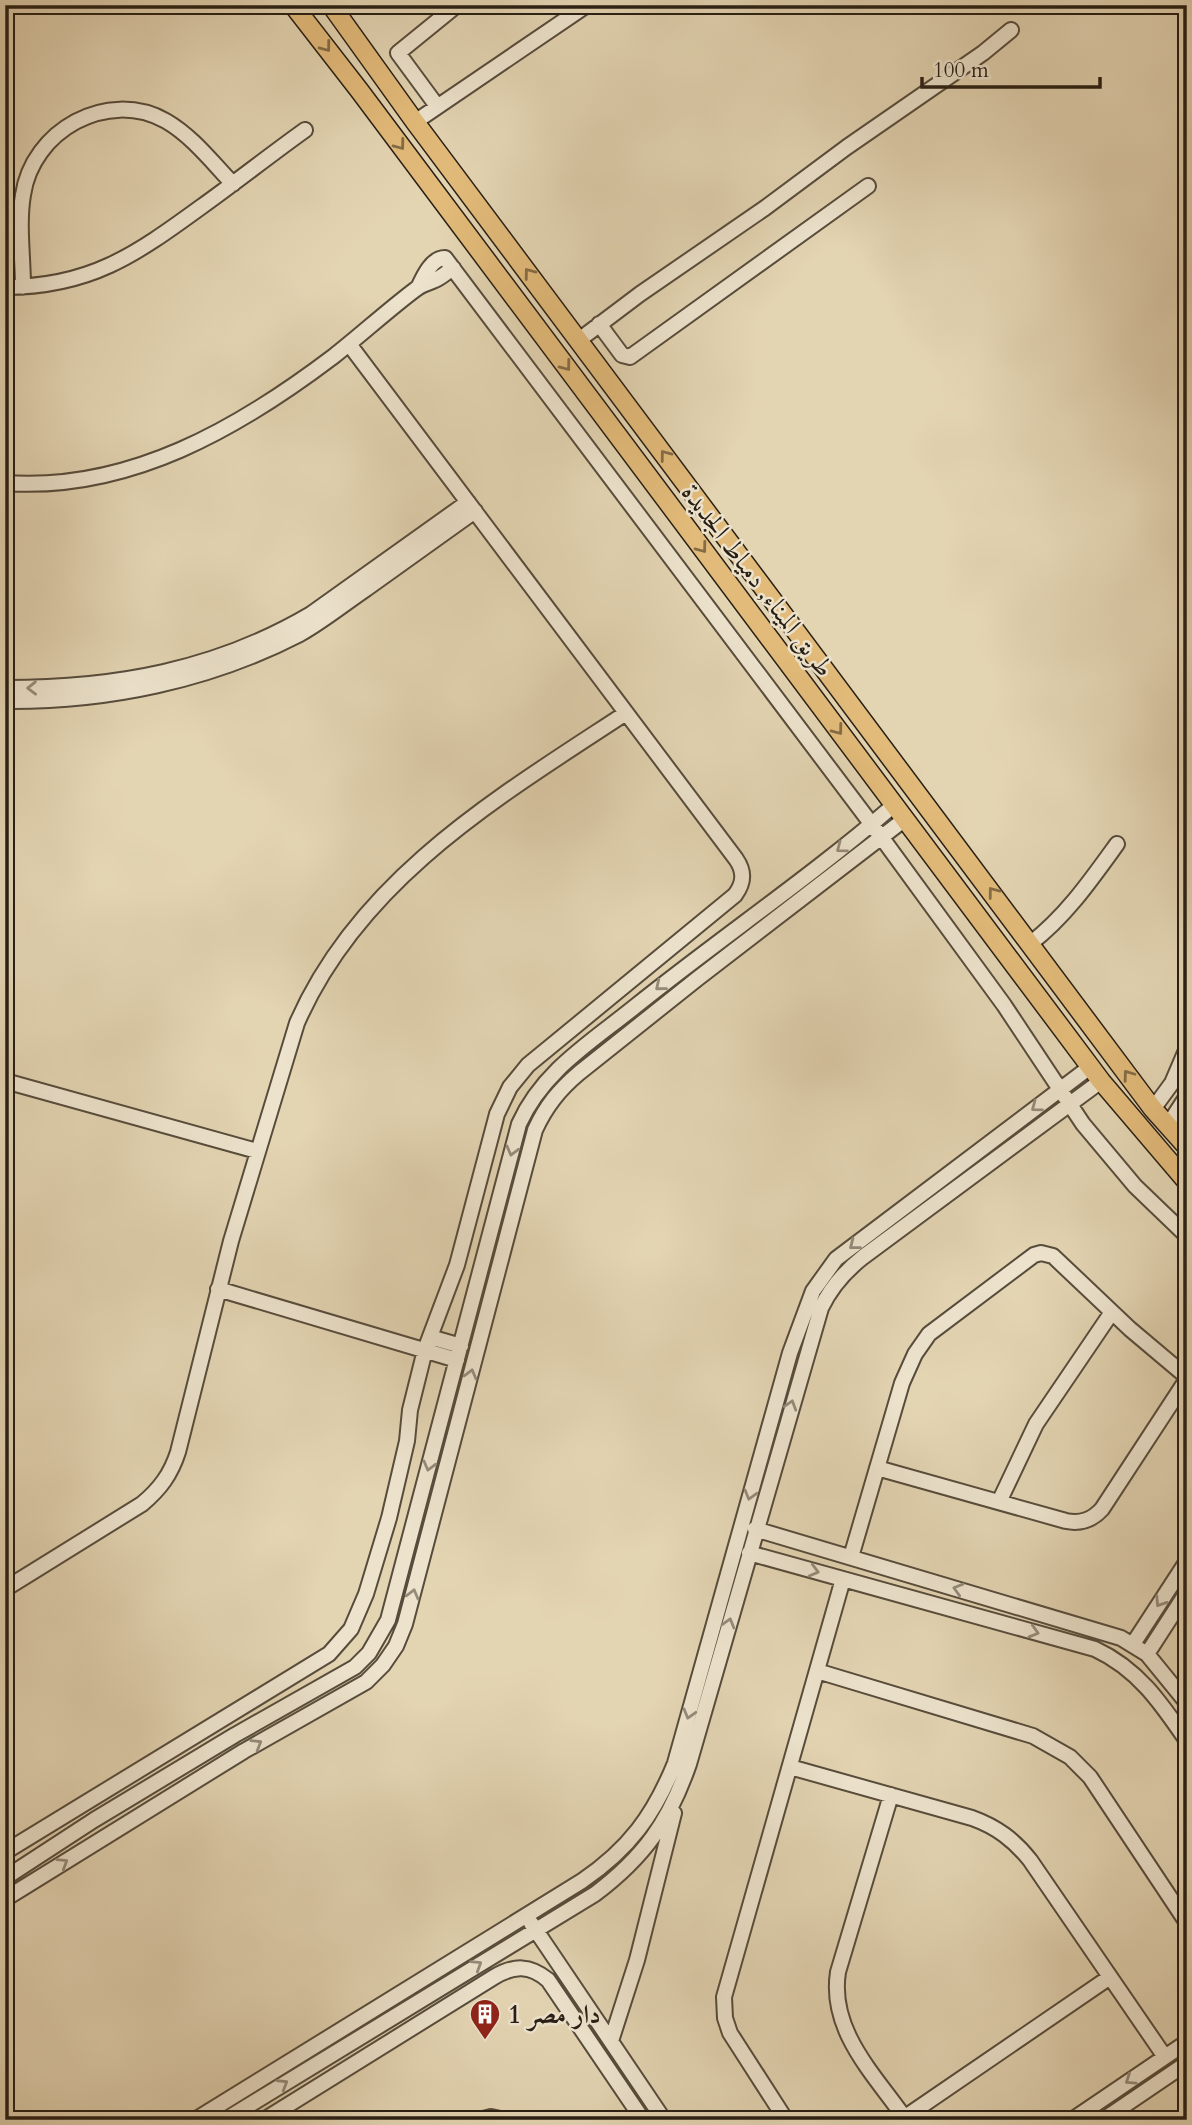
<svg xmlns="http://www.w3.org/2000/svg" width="1192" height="2125" font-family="Cardo,Amiri,serif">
	<rect width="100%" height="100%" fill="#e3d4b2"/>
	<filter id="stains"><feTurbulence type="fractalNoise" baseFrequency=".00286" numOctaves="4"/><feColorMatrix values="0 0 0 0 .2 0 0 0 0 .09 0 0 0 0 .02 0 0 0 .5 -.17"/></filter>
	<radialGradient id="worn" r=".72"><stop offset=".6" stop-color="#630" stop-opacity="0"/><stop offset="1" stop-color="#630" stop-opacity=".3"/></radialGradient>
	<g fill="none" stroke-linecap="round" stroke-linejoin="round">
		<g stroke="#574c3c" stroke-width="18">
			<path id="minor" d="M437 106 398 53 457 5
				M415 122 587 5
				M419 286C424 275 432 258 445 258L882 838 1004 1005 1083 1124 1135 1186 1187 1236
				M5 287C90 287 135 255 201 207 236 182 270 155 305 130
				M23 287C23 257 18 224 23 195 32 131 107 88 166 121 192 136 212 162 233 184
				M599 324 622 355 630 357 868 186
				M579 340 640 294 765 208 847 147 983 53 1011 30
				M5 483C129 492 239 428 334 356 362 334 388 310 416 289 422 284 429 283 435 280 442 277 447 272 453 268
				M5 688C115 688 216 670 311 614L468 502
				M5 701C107 702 209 681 300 634 323 621 344 604 366 589 402 563 439 537 475 511
				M1031 943C1066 916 1091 880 1117 844
				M5 1081 257 1151
				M1153 1109 1172 1083 1187 1048
				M1168 1125 1187 1096
				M218 1289 457 1360
				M430 1337 461 1346
				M877 1468 1066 1521C1081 1524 1092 1520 1102 1509L1187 1379
				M999 1502 1036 1424 1112 1312
				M755 1529 1121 1638 1147 1654 1187 1703
				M749 1553 1095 1649C1138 1669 1161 1703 1187 1741
				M851 1557 902 1383 915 1354 929 1334 1034 1255 1041 1253 1053 1256 1130 1329 1187 1377
				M5 1589 142 1504C160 1489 171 1474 178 1452L231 1241 297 1023C360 878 500 796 626 713
				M1133 1644 1187 1561
				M1147 1654 1187 1592
				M817 1671 1033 1736 1070 1757 1090 1777 1187 1923
				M790 1767 972 1818C997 1827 1014 1840 1030 1860L1165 2057
				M891 1795 838 1972C829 2030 873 2073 904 2117
				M5 1852 329 1654 351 1629 366 1594 389 1518 407 1441 410 1410 425 1350 457 1265 497 1114 510 1087 528 1065 735 895C744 883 745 872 736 859L349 344
				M5 1878 94 1820 235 1735 355 1667 369 1653 388 1620 519 1124C543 1070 593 1041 637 1005 722 937 812 876 894 805
				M5 1899 244 1751 366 1682 383 1665 396 1646 405 1624 535 1130C546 1106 559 1090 579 1073L697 979 905 819
				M531 1923 664 2120
				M611 2041 637 1960 674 1813
				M195 2120 582 1881C629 1849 654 1815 675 1763L790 1353 813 1291 836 1259 1090 1067
				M225 2120 595 1894C644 1857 669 1822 689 1764L821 1308C831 1287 844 1272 863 1257L1101 1081
				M264 2120 494 1977C514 1965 530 1965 548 1980L643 2120
				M479 2120 491 2117 505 2120
				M786 2120 730 2033 725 2018 724 1997 843 1579
				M901 2120 1110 1977
				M1072 2120 1187 2042
				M1103 2120 1187 2063"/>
		</g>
		<g stroke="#281f14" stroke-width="21">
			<path id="major" d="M293 5 359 90 1101 1081 1187 1182
				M331 5 415 122 1153 1109 1187 1147"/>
		</g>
		<use href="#minor" stroke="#ede3cd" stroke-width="14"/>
		<use href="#major" stroke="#e2ba79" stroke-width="18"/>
	</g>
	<defs><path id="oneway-chevron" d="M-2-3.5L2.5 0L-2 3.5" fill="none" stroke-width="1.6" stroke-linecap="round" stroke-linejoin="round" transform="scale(1.75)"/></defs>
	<g stroke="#856c46">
		<use href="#oneway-chevron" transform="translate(326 47) rotate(53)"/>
		<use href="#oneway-chevron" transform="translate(400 145) rotate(53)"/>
		<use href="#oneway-chevron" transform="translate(529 273) rotate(-127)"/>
		<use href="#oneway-chevron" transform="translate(566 366) rotate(53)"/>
		<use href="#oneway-chevron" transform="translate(665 455) rotate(-127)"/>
		<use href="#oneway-chevron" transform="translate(702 548) rotate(53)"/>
		<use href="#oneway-chevron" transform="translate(838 730) rotate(53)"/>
		<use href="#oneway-chevron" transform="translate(993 892) rotate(-127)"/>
		<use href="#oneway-chevron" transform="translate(1128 1075) rotate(-126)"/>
	</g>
	<g stroke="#948b7a">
		<use href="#oneway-chevron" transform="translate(32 688) rotate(179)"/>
		<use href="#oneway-chevron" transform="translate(841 848) rotate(143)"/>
		<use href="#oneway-chevron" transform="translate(660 986) rotate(141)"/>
		<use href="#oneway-chevron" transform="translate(1036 1107) rotate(143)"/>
		<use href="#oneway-chevron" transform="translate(512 1151) rotate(105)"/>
		<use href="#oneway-chevron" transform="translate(854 1245) rotate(142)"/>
		<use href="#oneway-chevron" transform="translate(471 1374) rotate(-75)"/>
		<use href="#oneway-chevron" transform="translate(791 1405) rotate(-73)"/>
		<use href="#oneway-chevron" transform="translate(429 1466) rotate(105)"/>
		<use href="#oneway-chevron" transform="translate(750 1495) rotate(106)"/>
		<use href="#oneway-chevron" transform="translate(814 1571) rotate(15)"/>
		<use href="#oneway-chevron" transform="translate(958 1589) rotate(-164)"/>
		<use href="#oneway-chevron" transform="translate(413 1594) rotate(-75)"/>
		<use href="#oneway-chevron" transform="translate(1160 1602) rotate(123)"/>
		<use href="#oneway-chevron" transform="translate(729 1623) rotate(-74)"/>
		<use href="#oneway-chevron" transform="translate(1034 1632) rotate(16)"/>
		<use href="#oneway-chevron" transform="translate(689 1714) rotate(106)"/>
		<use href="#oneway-chevron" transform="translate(257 1744) rotate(-31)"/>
		<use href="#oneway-chevron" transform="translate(63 1863) rotate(-32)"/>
		<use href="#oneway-chevron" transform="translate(477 1965) rotate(-32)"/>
		<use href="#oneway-chevron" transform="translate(1130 2080) rotate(146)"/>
		<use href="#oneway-chevron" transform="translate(283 2084) rotate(-31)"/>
	</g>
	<defs>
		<g id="building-pin" transform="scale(1.575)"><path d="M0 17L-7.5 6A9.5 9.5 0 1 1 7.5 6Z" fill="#8f2418" stroke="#ede3cd"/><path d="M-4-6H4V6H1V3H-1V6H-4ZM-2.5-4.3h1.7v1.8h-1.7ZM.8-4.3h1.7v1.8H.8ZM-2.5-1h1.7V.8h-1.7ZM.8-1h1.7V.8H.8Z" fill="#fff"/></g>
	</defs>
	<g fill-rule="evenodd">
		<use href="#building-pin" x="485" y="2014"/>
	</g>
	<g text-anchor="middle" stroke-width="5" stroke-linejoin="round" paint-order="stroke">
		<g font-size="26" fill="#281f14" stroke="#ede3cd">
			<text transform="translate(758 580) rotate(53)" y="9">طريق الميناء, دمياط الجديدة</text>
		</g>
		<g font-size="26" font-weight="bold" fill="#281f14" stroke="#ede3cd" text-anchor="start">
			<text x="508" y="2023">دار مصر 1</text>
		</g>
	</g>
	<rect width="1192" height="2125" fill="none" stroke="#e3d4b2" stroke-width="28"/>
	<rect x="7" y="7" width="1178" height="2111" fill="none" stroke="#281f14" stroke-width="3.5"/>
	<rect x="14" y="14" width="1164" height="2097" fill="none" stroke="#281f14" stroke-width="2"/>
	<path d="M922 77v10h178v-10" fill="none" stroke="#281f14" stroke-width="3.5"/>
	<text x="933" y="77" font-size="21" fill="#281f14" stroke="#ede3cd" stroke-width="5" paint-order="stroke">100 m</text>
	<rect width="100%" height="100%" filter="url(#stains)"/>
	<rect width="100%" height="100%" fill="url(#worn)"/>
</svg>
